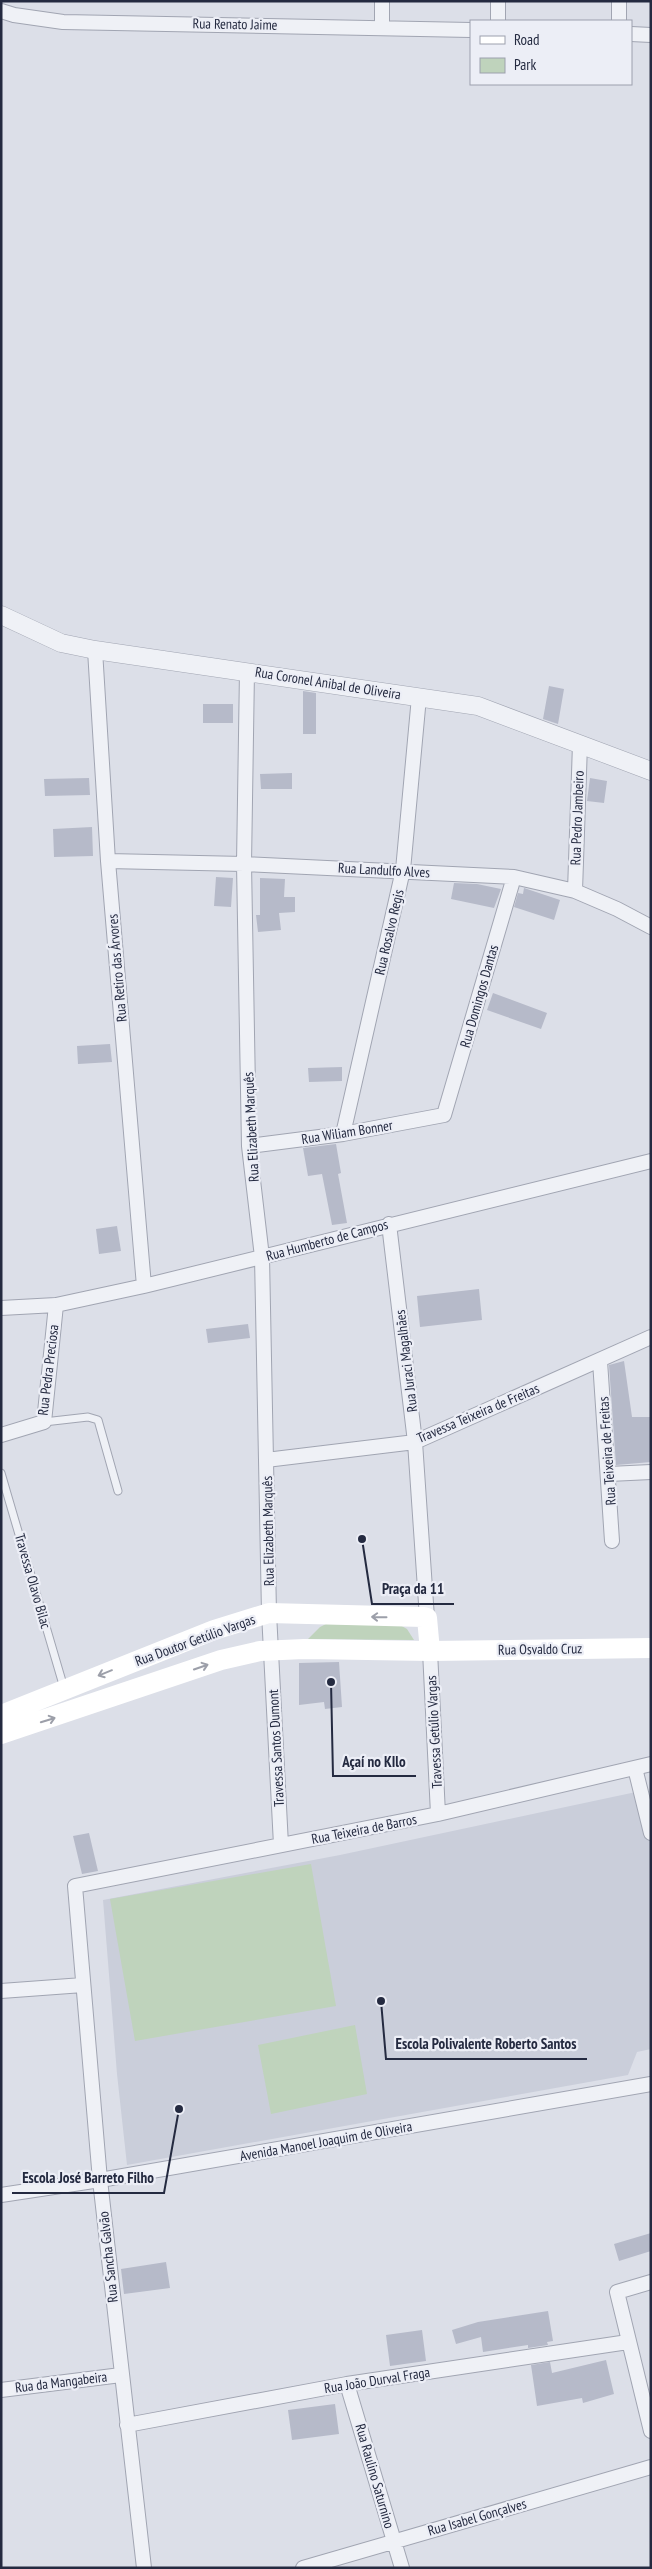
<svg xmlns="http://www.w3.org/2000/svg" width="652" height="2569" font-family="'PT Sans Narrow',sans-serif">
	<rect width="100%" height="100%" fill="#dcdfe8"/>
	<path fill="#caceda" d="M636 1792 651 1845V2049L637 2052 628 2075 127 2165 117 2074 103 1900 340 1855Z"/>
	<path fill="#bfd3bc" d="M326 1624 400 1625 407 1629 414 1640 308 1639 320 1627Z
		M311 1864 336 2006 135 2041 110 1899Z
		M355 2025 367 2094 271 2114 258 2045Z"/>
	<path fill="#b6bac9" d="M549 686 564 689 558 724 543 719Z
		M303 691 316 693V734H303Z
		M203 704H233V723H203Z
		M292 773V789H261L260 774Z
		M89 778 90 795 45 796 44 779Z
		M590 778 607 781 604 803 587 801Z
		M92 827 93 856 54 857 53 829Z
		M216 877 233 878 231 907 214 906Z
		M260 878 285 879 284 897H295V912L279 913 281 930 258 932 256 915H260Z
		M454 883 477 884 501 889 494 908 451 899Z
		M524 888 560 900 554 920 514 907 518 893 523 894Z
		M493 993 547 1013 541 1029 487 1010Z
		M110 1044 112 1062 78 1064 77 1046Z
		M342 1067V1081L309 1082 308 1068Z
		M336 1144 341 1173 338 1174 347 1223 332 1225 322 1174 308 1176 303 1148Z
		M117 1226 121 1251 99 1254 96 1229Z
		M479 1289 482 1320 420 1327 417 1296Z
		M248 1324 250 1338 208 1343 206 1329Z
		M624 1361 632 1417H651V1462L616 1465 609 1365Z
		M339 1662 342 1707 325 1709 324 1702 299 1705V1663Z
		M89 1833 98 1871 82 1874 73 1836Z
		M651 2233V2251L619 2261 614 2244Z
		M166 2262 170 2288 124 2294 121 2269Z
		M548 2311 553 2341 547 2342 548 2345 528 2348V2345L483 2352 481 2337 456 2344 452 2330 478 2322Z
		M422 2330 426 2361 390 2366 386 2335Z
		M606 2360 614 2394 583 2403 582 2398 537 2406 531 2365 550 2362 552 2373Z
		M335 2404 339 2434 292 2440 288 2410Z"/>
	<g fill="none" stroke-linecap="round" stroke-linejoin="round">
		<g stroke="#a1a5b2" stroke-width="9">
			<path id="service" d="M44 1422 88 1417 98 1420 118 1491
				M1 1473 64 1688"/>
		</g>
		<g stroke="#a1a5b2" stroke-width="16">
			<path id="minor" d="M382 1V26
				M1 11 14 15 63 22 471 30
				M498 21V1
				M619 21V1
				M631 34 651 35
				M95 650 108 861 144 1286
				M247 671 244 864 249 1146 262 1257 269 1613 281 1845
				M108 861 244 864 514 877 575 891 617 909 651 927
				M575 891 580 744
				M343 1134 403 870 419 697
				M249 1146 343 1134 444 1115 514 877
				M389 1224 415 1442 427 1618
				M1 1308 56 1305 144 1286 651 1161
				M600 1361 612 1541
				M1 1435 44 1422 56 1305
				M266 1460 415 1442 651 1337
				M609 1474 651 1472
				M430 1651 438 1814
				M635 1768 651 1833
				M1 1991 83 1985
				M1 2195 100 2180 651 2084
				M651 2282 617 2292 651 2431
				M347 2384 402 2568
				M1 2390 121 2375
				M127 2425 347 2384 628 2342
				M144 2568 100 2180 75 1886 438 1814 651 1764
				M303 2568 651 2467"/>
		</g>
		<g stroke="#a1a5b2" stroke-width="19">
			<path id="tertiary" d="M1 615 61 643 95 650 478 706 651 771"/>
		</g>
		<use href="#service" stroke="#eff1f6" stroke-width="7"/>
		<use href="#minor" stroke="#eff1f6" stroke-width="14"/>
		<use href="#tertiary" stroke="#eff1f6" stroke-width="18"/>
		<path stroke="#fff" stroke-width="20" d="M1 1715 214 1630 269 1613 424 1617 427 1618 430 1651
			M1 1734 221 1660 260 1651 304 1649 430 1651 651 1648"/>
	</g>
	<defs><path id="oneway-shaft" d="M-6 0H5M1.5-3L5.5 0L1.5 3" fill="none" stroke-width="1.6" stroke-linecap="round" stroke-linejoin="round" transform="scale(1.25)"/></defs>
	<g stroke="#9c9fa9">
		<use href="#oneway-shaft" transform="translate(379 1617) rotate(-179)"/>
		<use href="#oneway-shaft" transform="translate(201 1667) rotate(-19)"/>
		<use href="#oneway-shaft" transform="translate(105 1673) rotate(158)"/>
		<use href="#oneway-shaft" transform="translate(48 1720) rotate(-17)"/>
	</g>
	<g text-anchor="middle" stroke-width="4.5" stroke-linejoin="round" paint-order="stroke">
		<g font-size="14" fill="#242a40" stroke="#eceef6">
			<text transform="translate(235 24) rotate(1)" y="5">Rua Renato Jaime</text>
			<text transform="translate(328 683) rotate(9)" y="5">Rua Coronel Anibal de Oliveira</text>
			<text transform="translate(577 818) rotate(-88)" y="5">Rua Pedro Jambeiro</text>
			<text transform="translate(384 870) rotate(3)" y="5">Rua Landulfo Alves</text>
			<text transform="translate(389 932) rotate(-77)" y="5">Rua Rosalvo Regis</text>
			<text transform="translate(117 968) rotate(-95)" y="5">Rua Retiro das Árvores</text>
			<text transform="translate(479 996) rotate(-74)" y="5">Rua Domingos Dantas</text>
			<text transform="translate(251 1127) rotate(-93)" y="5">Rua Elizabeth Marquês</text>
			<text transform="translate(347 1132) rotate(-9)" y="5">Rua Wiliam Bonner</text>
			<text transform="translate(327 1240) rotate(-15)" y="5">Rua Humberto de Campos</text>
			<text transform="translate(406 1361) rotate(-97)" y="5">Rua Juraci Magalhães</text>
			<text transform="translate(48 1370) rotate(-83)" y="5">Rua Pedra Preciosa</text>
			<text transform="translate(478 1413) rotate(-23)" y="5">Travessa Teixeira de Freitas</text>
			<text transform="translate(607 1451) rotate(-94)" y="5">Rua Teixeira de Freitas</text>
			<text transform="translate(268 1531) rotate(-91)" y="5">Rua Elizabeth Marquês</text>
			<text transform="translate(33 1581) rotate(74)" y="5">Travessa Olavo Bilac</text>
			<text transform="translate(195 1640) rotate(-20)" y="5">Rua Doutor Getúlio Vargas</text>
			<text transform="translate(540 1649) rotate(-1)" y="5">Rua Osvaldo Cruz</text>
			<text transform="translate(434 1732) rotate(-93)" y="5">Travessa Getúlio Vargas</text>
			<text transform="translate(276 1748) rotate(-93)" y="5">Travessa Santos Dumont</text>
			<text transform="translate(364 1829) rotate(-11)" y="5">Rua Teixeira de Barros</text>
			<text transform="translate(326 2141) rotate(-10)" y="5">Avenida Manoel Joaquim de Oliveira</text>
			<text transform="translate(108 2257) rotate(-96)" y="5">Rua Sancha Galvão</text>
			<text transform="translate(377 2380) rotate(-9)" y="5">Rua João Durval Fraga</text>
			<text transform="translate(61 2382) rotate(-7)" y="5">Rua da Mangabeira</text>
			<text transform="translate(375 2476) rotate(74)" y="5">Rua Raulino Saturnino</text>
			<text transform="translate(477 2517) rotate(-16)" y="5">Rua Isabel Gonçalves</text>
		</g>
	</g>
	<path fill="none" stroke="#242a40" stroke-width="2" d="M362 1539L372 1604H454M331 1682L333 1776H416M381 2001L386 2059H587M179 2109L164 2193H12"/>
	<g fill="#242a40" stroke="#eceef6" stroke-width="2">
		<circle cx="362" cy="1539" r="5"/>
		<circle cx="331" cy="1682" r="5"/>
		<circle cx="381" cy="2001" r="5"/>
		<circle cx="179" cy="2109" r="5"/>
	</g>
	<g font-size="15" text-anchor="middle" font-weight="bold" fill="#242a40" stroke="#eceef6" stroke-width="4.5" stroke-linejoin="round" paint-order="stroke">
		<text x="413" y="1594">Praça da 11</text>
		<text x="374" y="1767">Açaí no KIlo</text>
		<text x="486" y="2049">Escola Polivalente Roberto Santos</text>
		<text x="88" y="2183">Escola José Barreto Filho</text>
	</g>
	<rect width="652" height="2569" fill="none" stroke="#242a40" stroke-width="5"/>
	<rect x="470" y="20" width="162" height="65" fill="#eceef6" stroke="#9ca0ad"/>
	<rect x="480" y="36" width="25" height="8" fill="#ffffff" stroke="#9ca0ad"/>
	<text x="514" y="45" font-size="15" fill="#242a40">Road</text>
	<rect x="480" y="58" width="25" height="15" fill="#bfd3bc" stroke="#9ca0ad"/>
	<text x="514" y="70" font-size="15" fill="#242a40">Park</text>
</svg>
